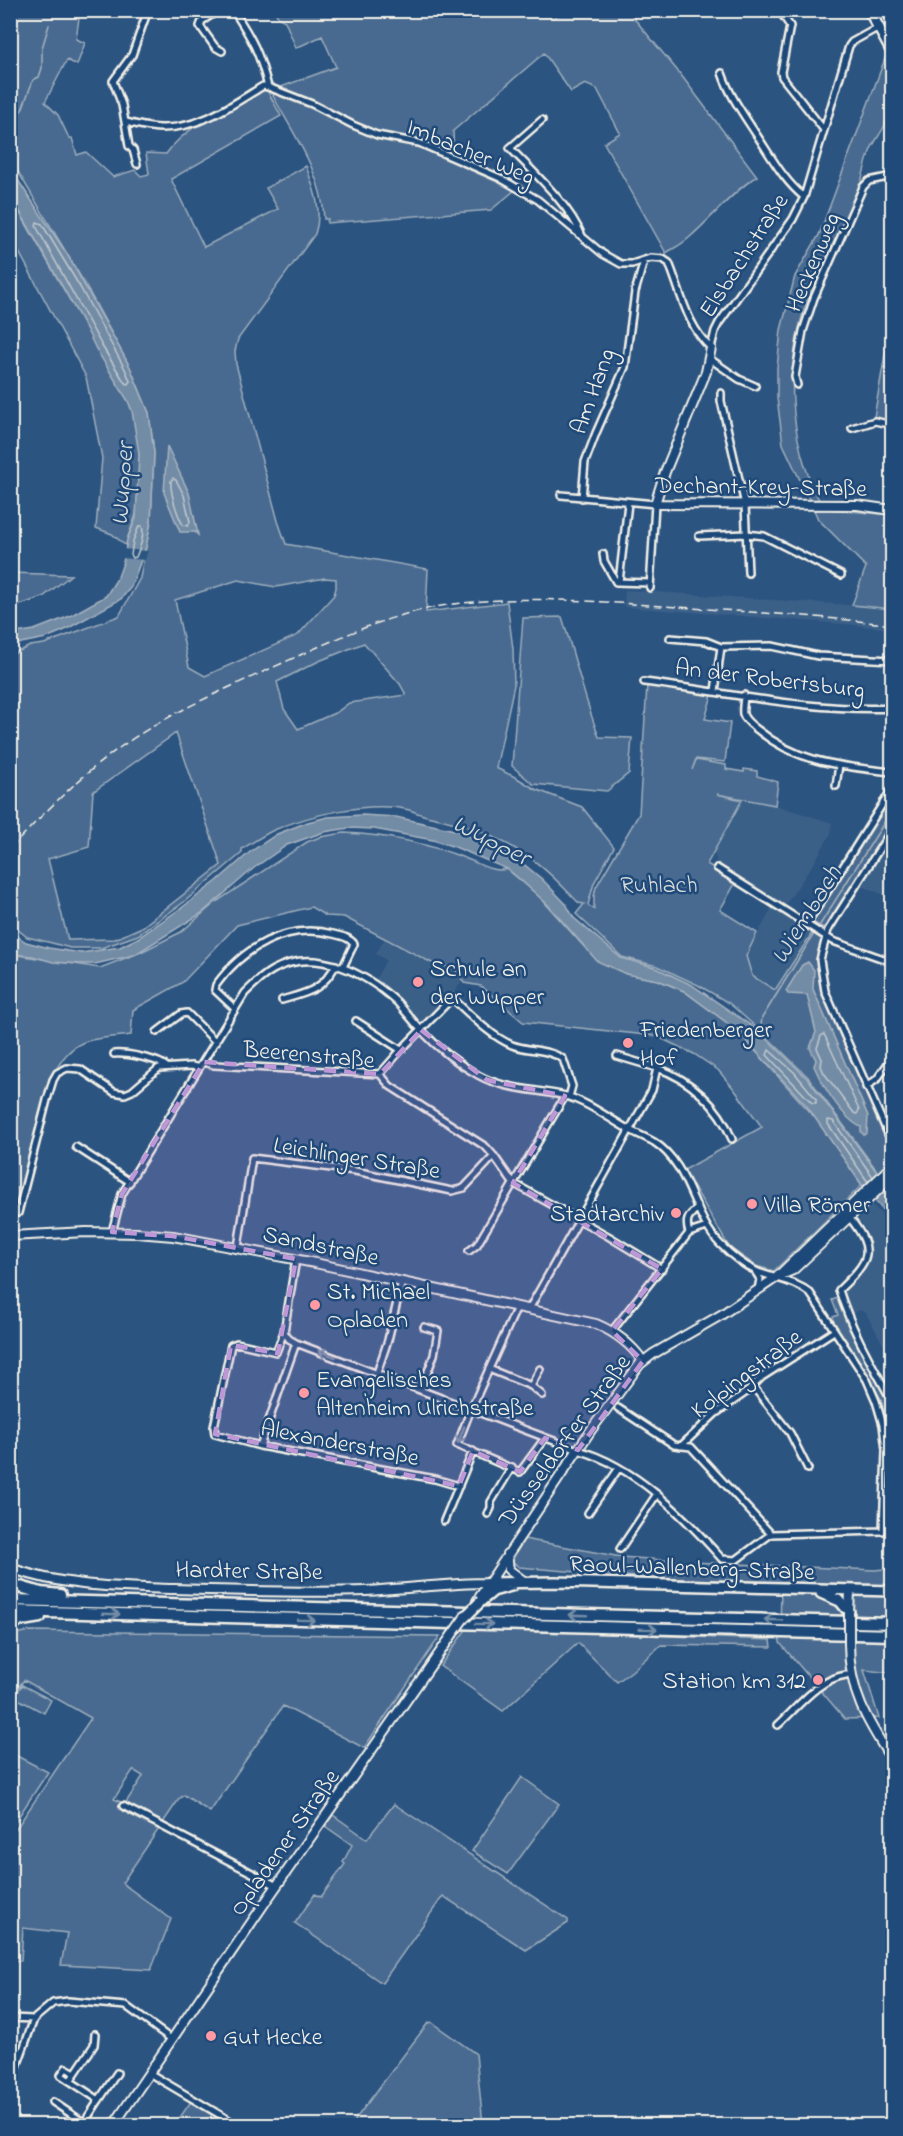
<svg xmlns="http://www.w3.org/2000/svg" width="903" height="2136" font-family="'Indie Flower',sans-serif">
	<rect width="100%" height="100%" fill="#2c5481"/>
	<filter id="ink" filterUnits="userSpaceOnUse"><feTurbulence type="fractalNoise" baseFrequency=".0167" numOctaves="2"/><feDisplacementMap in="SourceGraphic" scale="12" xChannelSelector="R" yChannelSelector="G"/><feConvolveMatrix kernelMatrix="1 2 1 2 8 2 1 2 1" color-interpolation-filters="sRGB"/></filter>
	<g filter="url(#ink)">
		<path fill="#3b6088" d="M625 590 892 608V629L845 624 624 607Z
			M742 800 775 805 832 823 831 833 815 861 784 907 718 867 714 851Z
			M892 837V898L862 886Z
			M773 906 812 933 775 990 752 976 746 956Z
			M384 940 432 964 455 970 461 983 449 998H446L429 1014V1018L421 1023 391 992 375 981 386 960 376 954Z
			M871 1204 892 1225V1355L883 1344 866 1313 860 1310 850 1315 842 1295 843 1290 864 1267 869 1257 870 1246 867 1232 859 1220 862 1212Z"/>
		<path fill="#496b90" stroke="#9eaebc" stroke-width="1.5" fill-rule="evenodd" d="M539 10 553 18 566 11H628L681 75 757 176C731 193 713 217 690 237 683 244 674 248 666 253L604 143 620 133 597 89 585 84 571 92 544 53 453 131 454 155 414 139 378 132 278 88 336 67 322 36 296 48 285 21 279 18 274 11Z
			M10 11H80L76 39 85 43 77 65 67 60 45 102 58 115 69 138H72L77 155 86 152 113 177 135 170 141 176 149 174 146 153 166 154C187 124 228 108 260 91L265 90 268 92 281 116 171 179 204 247 278 209 266 188 306 166C314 189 323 210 315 234L238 339 235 351 236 364 278 521 286 544 428 569 426 612 507 602 513 649 514 685 496 768 517 778 535 789 582 807 614 847 594 883 588 905 594 909V896L596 887 639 814 647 685 712 695 705 719 730 723 725 762 696 759 692 770 696 760 726 765V769L744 772V769L757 771V776L778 782 775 805 717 794 742 800 707 864 736 882 720 910 757 933 746 956 752 976 775 990 812 933 823 940 817 963 821 989 886 1138 892 1149V1157L878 1172 808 1077 767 1037 729 1003 698 985 657 966 622 957 576 914 584 904 579 903C562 886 545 867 524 854 495 835 464 824 431 817 423 816 416 812 409 810 371 800 309 815 274 830 263 835 252 843 242 849V853L184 902 138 935 101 948H70L52 943 27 937 11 924V655L30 646 44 644 119 616 140 578 151 521 154 453 149 413 130 367 85 284 11 160ZM325 578 336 579V588L334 595 298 635 205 676 189 667 175 600 238 580 276 587ZM364 643 400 684 406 695 349 703 337 712 298 729 284 709 277 682 319 661ZM176 733 221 865 142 927 115 939 68 940 48 859 89 847 93 792Z
			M886 56C897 78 894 105 884 127 880 134 876 140 872 147 865 162 863 179 857 194 843 228 824 260 810 294 783 359 788 439 820 502L810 501 783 444 777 398V368L781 330 795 276 819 235Z
			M275 90 396 140 415 145 515 190 491 210 327 223 328 219H324C323 175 294 135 273 96Z
			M10 196 87 330C99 355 118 377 129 402 143 433 139 473 137 506 137 521 127 532 126 546L112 534 96 528 102 458 86 377 11 237Z
			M891 321H892V422L874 417Z
			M828 509 892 515V609L852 605 866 567 818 519 814 510Z
			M11 573 71 575 43 597 11 608Z
			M562 617C575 657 584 698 599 737L632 738 629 773 607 791 533 784 512 766 523 618Z
			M892 792V824L827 927H821L813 922V919Z
			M344 833C385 835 430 844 467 859 480 864 493 873 507 869L537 894 586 949 626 974 658 980 684 991 726 1022 742 1036 818 1121 862 1185 774 1271 756 1266 729 1247 684 1170 762 1127 734 1089 718 1070 694 1054 656 1036 523 1022 481 986 464 983 455 969 432 963 344 917 326 916 311 907 237 925 183 982 133 1010 131 1035C117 1037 94 1037 82 1043 64 1051 54 1071 48 1089L11 1230V954L100 968 141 952 181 932 216 902 307 842 320 837Z
			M838 1298 846 1319 892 1405V1443L881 1399 862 1366 833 1324V1317L838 1315 832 1300Z
			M524 1539 621 1557 691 1562 875 1570 892 1568V1673L864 1670 879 1718 845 1719 780 1643 781 1582 649 1578 519 1567 512 1561Z
			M467 1628 771 1640 772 1647 661 1645 632 1671 617 1682 578 1643 503 1711 440 1666Z
			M30 1631 440 1636 364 1748 283 1706 210 1812 184 1795 179 1799 122 1883 171 1919 151 1970 61 1965 67 1933 23 1928 21 1961 11 1960V1836L91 1718 24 1680 11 1697V1635ZM133 1770 143 1776 125 1804 114 1799Z
			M22 1685 51 1700 44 1713 16 1698 15 1695Z
			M11 1753 48 1772 11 1828Z
			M522 1777 559 1804 508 1874 472 1851Z
			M394 1804 568 1920V1923L526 1950 443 1896 382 1983 295 1923 315 1894 321 1897 345 1864 343 1862 352 1845 325 1826 333 1815 367 1839Z
			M431 2022 476 2054 483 2125H351L428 2023Z
			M192 2100 233 2126H174Z"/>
		<path fill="#738ca6" stroke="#a7b4c0" stroke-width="1.5" d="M10 168 67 254 130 367 149 413 154 453 151 521 146 547 131 587 121 599 65 630 46 638 21 643 11 649V634L34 630 70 616 106 596 118 577 123 563 127 540 136 518 139 454 132 411 128 401 96 349 87 330 11 196Z
			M167 446 189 493 198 535 195 532H180L164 493Z
			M362 815 396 817 459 831 511 854 542 879 566 904 574 918 621 958 654 967 692 985 759 1031 809 1080 876 1171 892 1204V1221L862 1185 806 1105 742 1036 726 1022 684 991 658 980 626 974 597 961 547 904 524 883 507 869 455 847 433 840 374 829 349 828 324 832 287 845 254 868 202 913 134 955 95 964H80L53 962 32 956 11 954V932L26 942 49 948 81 953 120 947 138 938 184 906 217 881 250 852 277 834 308 822 328 817Z
			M808 962 814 970 813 989 868 1116 867 1133 864 1135 861 1132V1127C843 1119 822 1085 814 1066L816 1060 810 1048 816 1032 807 995 788 994 786 991 802 965Z"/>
		<path fill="#2c5481" d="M122 549 148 551 145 560 121 558Z"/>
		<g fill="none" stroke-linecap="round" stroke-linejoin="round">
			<path stroke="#c0c9ce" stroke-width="1.5" d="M37 222 42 224 80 287 125 369 130 381 128 384 125 383 102 346 36 226Z
				M173 478 176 480 184 495 190 522 188 526 183 525C177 514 170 493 171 481Z
				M139 526H142C145 536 140 548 136 557L133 558 131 555 133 541Z
				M824 1034 859 1110 857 1114 854 1113 824 1073 821 1066 822 1059 817 1048 821 1036Z
				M769 1050 794 1072 816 1099V1103H812L767 1055Z
				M868 1182 828 1124V1120L833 1121 873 1177"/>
			<path stroke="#a7b4c0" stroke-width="1.5" d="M10 119 22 110 33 80 39 77 42 68V48L49 25
				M818 928 892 810
				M760 1032 762 1018 815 932"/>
			<g stroke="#f4f1e8" stroke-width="10">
				<path id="street" d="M148 10 132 55 113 81 122 105 125 122C136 124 149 128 161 128 199 129 232 105 263 86L268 87
					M219 10 202 21 200 26 215 47 222 51
					M233 10C252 38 260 54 268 87
					M779 10 790 26 781 72 782 77 824 130
					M722 73C730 96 743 114 756 134 771 156 783 180 804 197
					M268 87 312 104 353 125 377 135 419 143 500 178 538 200 603 254 621 264H632L651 258 663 259 669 263C681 292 687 327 711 348
					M542 120 510 148C534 173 569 204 582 236
					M125 122 129 146 133 150 137 164
					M711 348 715 331 719 323 793 219 804 197 849 46 852 42 879 27
					M710 359 739 379 755 386
					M797 385 795 377 803 331 814 298 863 187 869 181 892 176
					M721 393V401L745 505 748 573
					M852 428 875 421 892 425
					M561 495 655 504 650 588
					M582 498 585 462 596 433 625 367 635 292 644 261
					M699 536 747 534 764 536 841 575
					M603 554 604 561 616 582 650 583
					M619 582 628 503
					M670 638 706 641 721 647 772 646 818 656 892 660
					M644 682C727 692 809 712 892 708
					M715 691 721 647
					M744 695C744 701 742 708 743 714 745 721 753 726 758 730 799 764 842 766 892 772
					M836 786 839 765
					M892 829 828 930 820 960 825 991 892 1143
					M717 868 833 941 892 962
					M807 924 892 789
					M282 1000C309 992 321 991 336 965
					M234 1008 215 990 216 985C243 948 286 922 333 934 341 936 349 937 354 944L343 967
					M356 1021 401 1050
					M157 1032 181 1014 187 1013 216 1042
					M114 1054C126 1053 159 1059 167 1067
					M204 1062 214 1065 380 1074 390 1086 486 1147 494 1156
					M657 1068C690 1079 719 1106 732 1139
					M380 1074 401 1050 452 998C471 1015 489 1035 512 1045 528 1051 549 1049 563 1059L572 1086 569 1097
					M866 1087 877 1079 892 1058
					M76 1147 130 1182
					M18 1213 47 1100 53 1080 57 1073 67 1068 80 1069 114 1092 125 1094 132 1091 159 1068 192 1066 199 1068
					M849 1217C877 1252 869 1261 839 1290 851 1329 872 1365 892 1401
					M112 1232 122 1194 245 993C254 984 262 976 273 970 315 946 365 973 397 1002 405 1011 413 1021 421 1030 437 1047 457 1063 478 1075 505 1090 536 1089 566 1096 587 1102 607 1117 626 1128 635 1133 645 1137 654 1142 691 1166 691 1214 720 1244 730 1254 743 1265 756 1271 774 1279 794 1280 810 1293L867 1380 876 1401 883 1425 886 1450 883 1531 771 1534 691 1447 674 1445 618 1408
					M689 1233C685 1220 688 1216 698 1208
					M238 1247 252 1158 355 1171 452 1191 464 1188 494 1156 513 1183 608 1236 662 1269
					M469 1251 477 1245 565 1096
					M755 1271 760 1279 758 1290
					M517 1307 471 1409 457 1445 520 1472 545 1438
					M529 1309 652 1090 657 1068 617 1056
					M612 1331 689 1233 707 1227
					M284 1332 276 1352 237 1343 231 1345 214 1427 215 1434 260 1446 435 1479 459 1486
					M296 1343 578 1450C635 1466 684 1516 722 1559L736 1560 771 1534
					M489 1369 531 1386 542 1395
					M377 1373 388 1340 402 1281
					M752 1385 790 1433 808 1469
					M531 1386 540 1369
					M421 1390 434 1355 438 1331 424 1327
					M260 1446 296 1343 289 1339 284 1332 296 1259
					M681 1446 715 1414 748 1391 762 1377 834 1331
					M588 1513 619 1468
					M488 1514 491 1508V1502L512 1467
					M444 1521 473 1451
					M620 1549 657 1494
					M778 1725C798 1707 818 1679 846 1675
					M123 1806 277 1886
					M10 2018 34 2019
					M149 2073 239 2126
					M70 2081 61 2075 66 2068 75 2073
					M10 2086 34 2019 53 2003 68 2001 126 2006 171 2039
					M99 2100 117 2073
					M53 2102 89 2126
					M82 2126 99 2100 70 2081 94 2045 95 2034"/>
			</g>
			<g stroke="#f4f1e8" stroke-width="12">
				<path id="secondary" d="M711 348 706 372 665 472 655 504 857 505 892 510
					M10 1236 86 1232 137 1233 173 1236 315 1263 596 1324C615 1332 631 1344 643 1361
					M781 1275 793 1270 892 1177
					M507 1554 509 1570 525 1582
					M10 1568C63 1587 118 1587 173 1589 238 1591 302 1593 366 1591 407 1589 448 1583 489 1583
					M477 1601 591 1430 640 1364 653 1354 721 1315 777 1277 892 1166
					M849 1612 850 1592
					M849 1644C849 1692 867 1721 892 1760
					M113 2126 264 1904 452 1635"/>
			</g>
			<g stroke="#f4f1e8" stroke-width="14">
				<path id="primary" d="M869 10 892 52
					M489 1583 555 1582 892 1591
					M821 1593 840 1601 849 1612
					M481 1601 493 1591 511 1586"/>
			</g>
			<g stroke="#f4f1e8" stroke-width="15">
				<path id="highway" d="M10 1584 41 1593 60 1595
					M10 1600 892 1623
					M10 1611 892 1635
					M10 1622 40 1617"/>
			</g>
			<use href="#street" stroke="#1f4a7a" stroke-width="5"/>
			<use href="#secondary" stroke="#1f4a7a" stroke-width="8"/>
			<use href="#primary" stroke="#1f4a7a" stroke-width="9"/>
			<use href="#highway" stroke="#1f4a7a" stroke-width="10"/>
			<path stroke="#f4f1e8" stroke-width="1.5" stroke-dasharray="9 4.5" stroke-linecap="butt" d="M10 849C44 813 79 777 119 748 170 712 228 688 285 662 337 638 390 614 447 605 524 594 600 602 677 607 749 612 821 616 892 625"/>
			<g stroke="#f4f1e8" stroke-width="12" stroke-linecap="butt">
				<path id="secondary-bridge" d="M849 1612V1644
					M452 1635 467 1614"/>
			</g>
			<g stroke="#f4f1e8" stroke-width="14" stroke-linecap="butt">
				<path id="primary-bridge" d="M465 1617 481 1601"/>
			</g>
			<use href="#secondary-bridge" stroke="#1f4a7a" stroke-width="8"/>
			<use href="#primary-bridge" stroke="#1f4a7a" stroke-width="9"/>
		</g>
		<defs><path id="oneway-shaft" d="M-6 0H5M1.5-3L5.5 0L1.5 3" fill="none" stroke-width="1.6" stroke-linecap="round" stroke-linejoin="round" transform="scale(1.5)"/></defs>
		<g stroke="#748da6">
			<use href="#oneway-shaft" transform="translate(327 1354) rotate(-160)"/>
			<use href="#oneway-shaft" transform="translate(461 1435) rotate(111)"/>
			<use href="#oneway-shaft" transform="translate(111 1614) rotate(2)"/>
			<use href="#oneway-shaft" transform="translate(578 1615) rotate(-178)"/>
			<use href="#oneway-shaft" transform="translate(306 1620) rotate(1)"/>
			<use href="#oneway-shaft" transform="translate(773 1620) rotate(-178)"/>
			<use href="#oneway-shaft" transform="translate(484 1624) rotate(1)"/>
			<use href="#oneway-shaft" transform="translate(648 1629) rotate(1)"/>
		</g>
	</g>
	<path fill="#be98d6" fill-opacity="0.2" stroke="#be98d6" stroke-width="4.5" stroke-dasharray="12 8" stroke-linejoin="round" d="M421 1030 487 1080 565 1096 513 1183 662 1269 612 1331 643 1361 578 1450 545 1438 520 1472 473 1451 459 1486 215 1434 231 1345 278 1353 296 1259 173 1236 112 1232 122 1194 204 1062 380 1074Z"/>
	<g fill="#ff9aa2" stroke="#1f4a7a" stroke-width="2">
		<circle cx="418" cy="982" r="6"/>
		<circle cx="628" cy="1043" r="6"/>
		<circle cx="752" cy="1204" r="6"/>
		<circle cx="676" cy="1213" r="6"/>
		<circle cx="315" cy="1305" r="6"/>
		<circle cx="304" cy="1393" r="6"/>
		<circle cx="818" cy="1680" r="6"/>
		<circle cx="211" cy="2036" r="6"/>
	</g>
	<g text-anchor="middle" stroke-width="5" stroke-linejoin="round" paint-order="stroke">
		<g font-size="24" fill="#f4f1e8" stroke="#1f4a7a">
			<text transform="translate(471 151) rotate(23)" y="8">Imbacher Weg</text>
			<text transform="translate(743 255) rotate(-57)" y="8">Elsbachstraße</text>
			<text transform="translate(812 262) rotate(-67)" y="8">Heckenweg</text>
			<text transform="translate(592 391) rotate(-70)" y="8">Am Hang</text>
			<text transform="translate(761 486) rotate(1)" y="8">Dechant-Krey-Straße</text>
			<text transform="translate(770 678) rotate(7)" y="8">An der Robertsburg</text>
			<text transform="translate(309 1054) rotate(5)" y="8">Beerenstraße</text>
			<text transform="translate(357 1157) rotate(9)" y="8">Leichlinger Straße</text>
			<text transform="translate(321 1245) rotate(12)" y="8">Sandstraße</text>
			<text transform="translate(746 1373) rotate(-37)" y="8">Kolpingstraße</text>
			<text transform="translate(564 1440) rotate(-54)" y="8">Düsseldorfer Straße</text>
			<text transform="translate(340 1442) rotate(11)" y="8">Alexanderstraße</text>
			<text transform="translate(692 1567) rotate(2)" y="8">Raoul-Wallenberg-Straße</text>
			<text transform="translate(249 1570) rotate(1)" y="8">Hardter Straße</text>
			<text transform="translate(284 1842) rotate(-55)" y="8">Opladener Straße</text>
		</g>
		<g font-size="24" fill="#dadddb" stroke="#1f4a7a">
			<text x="659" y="892">Ruhlach</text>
		</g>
		<g font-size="24" fill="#f4f1e8" stroke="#1f4a7a" text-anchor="start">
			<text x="430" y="976">Schule an<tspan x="430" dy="28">der Wupper</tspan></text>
			<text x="640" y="1037">Friedenberger<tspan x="640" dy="28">Hof</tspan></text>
			<text x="764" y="1212">Villa Römer</text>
			<text x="664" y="1221" text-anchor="end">Stadtarchiv</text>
			<text x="327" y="1299">St. Michael<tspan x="327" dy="28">Opladen</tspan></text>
			<text x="316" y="1387">Evangelisches<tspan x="316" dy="28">Altenheim Ulrichstraße</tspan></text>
			<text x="806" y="1688" text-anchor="end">Station km 312</text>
			<text x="223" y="2044">Gut Hecke</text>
		</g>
		<g font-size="26" font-style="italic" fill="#dadddb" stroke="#1f4a7a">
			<text transform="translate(121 484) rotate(-86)" y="9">Wupper</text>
			<text transform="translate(492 839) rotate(27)" y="9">Wupper</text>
			<text transform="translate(805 914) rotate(-58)" y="9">Wiembach</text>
		</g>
	</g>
	<rect width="903" height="2136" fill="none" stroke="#1f4a7a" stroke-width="36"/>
	<rect x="18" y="18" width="867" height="2100" fill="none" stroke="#f4f1e8" stroke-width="2" filter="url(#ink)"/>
</svg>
